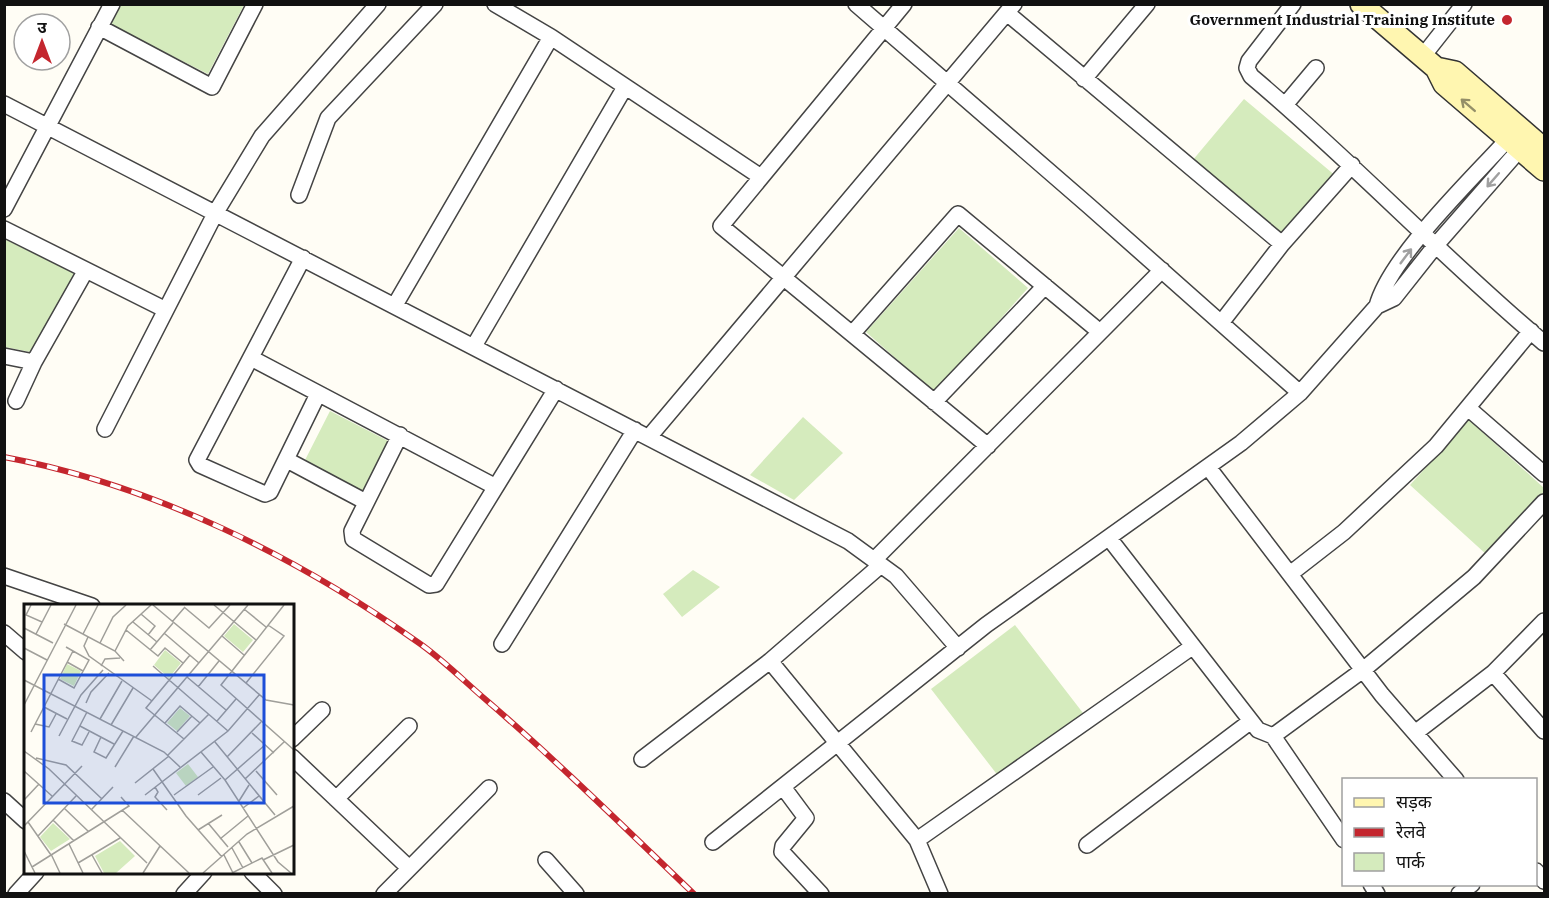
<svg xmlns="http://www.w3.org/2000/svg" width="1549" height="898" font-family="'IBM Plex Serif','Noto Sans Devanagari',serif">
	<rect width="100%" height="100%" fill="#fffdf5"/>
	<path fill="#d5ebbd" d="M121 5V4L244 5 208 74 111 25Z
		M1244 99 1337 177 1285 239 1192 161Z
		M959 228 1028 288 935 393 866 332Z
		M4 239 75 273 35 353 5 347Z
		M330 411 392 443 364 496 303 464Z
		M803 417 843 453 794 500 750 475Z
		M1469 420 1544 488V492L1487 555 1410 485Z
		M693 570 720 587 682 617 663 594Z
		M1015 625 1083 713 999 777 931 689Z"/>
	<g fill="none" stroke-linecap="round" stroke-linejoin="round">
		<g stroke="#444" stroke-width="18">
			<path id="street" d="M495 4 551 37 761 177
				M856 4 1089 206 1300 393
				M904 4 721 226 988 446
				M1293 4 1249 61 1247 68 1251 76C1352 161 1443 258 1544 343
				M1007 13 1282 244
				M99 27 212 87 255 4
				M1423 56 1464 4
				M1084 79 1147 4
				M4 104 848 541 896 576 958 648
				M1285 105 1316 68
				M299 195 328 118 435 4
				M4 209 112 4
				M4 229 166 310
				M303 258 197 460 200 465 265 494 270 492 317 396
				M395 305 551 37
				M1377 306C1390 257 1472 179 1508 139L1516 137
				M1221 323 1282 244 1352 165
				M852 334 958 214 1100 332
				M474 346 625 87
				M4 356 34 362 86 270
				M251 358 494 486
				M16 401 34 362
				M934 402 1045 286
				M1468 408 1544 474
				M105 429 216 212 262 136 378 4
				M400 435 352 531 353 539 429 585 436 584 556 389
				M649 437 1014 4
				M287 460 366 502
				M1208 467 1382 695 1456 780
				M1109 538 1258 730 1273 736 1344 840
				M874 560 1162 270
				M1290 574 1344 532 1436 446 1531 331
				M4 576 92 606
				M4 633 26 652
				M502 644 635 430
				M770 661 917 840 940 894
				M1493 673 1544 731
				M1415 733 1493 673 1544 621
				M1273 736 1363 670 1474 577 1544 502
				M292 739 322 710
				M292 757 408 867
				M642 759 770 661 881 565
				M783 787 806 818 783 846 782 852 821 894
				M336 799 409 726
				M4 801 26 821
				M917 840 1192 647
				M713 842 986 625 1241 443 1300 393 1377 306 1394 298 1436 245 1520 149 1523 142
				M1087 845 1251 721
				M546 860 576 894
				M1536 871 1544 881
				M252 872 274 894
				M1371 884 1377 894
				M16 894 36 872
				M184 894 204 872
				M384 894 489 788
				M1459 894 1472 884"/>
		</g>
		<g stroke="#333" stroke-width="24">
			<path id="secondary" d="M1361 4 1436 68 1444 84 1544 170
				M1436 68 1455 72 1544 149"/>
		</g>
		<use href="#street" stroke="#fff" stroke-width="15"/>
		<use href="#secondary" stroke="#fff6b0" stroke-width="21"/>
		<g stroke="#c4262e" stroke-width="6">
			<path id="rail" d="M4 457C153 485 296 556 419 643 442 659 463 680 485 699 557 761 625 828 694 894"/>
		</g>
		<use href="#rail" stroke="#fff" stroke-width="4" stroke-dasharray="11" stroke-linecap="butt"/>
	</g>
	<defs><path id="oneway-shaft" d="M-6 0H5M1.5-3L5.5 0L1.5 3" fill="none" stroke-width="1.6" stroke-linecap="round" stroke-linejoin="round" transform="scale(1.5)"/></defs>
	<use stroke="#948f68" href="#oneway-shaft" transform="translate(1468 105) rotate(-139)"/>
	<g stroke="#a0a0a0">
		<use href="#oneway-shaft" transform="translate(1493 180) rotate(131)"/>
		<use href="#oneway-shaft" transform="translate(1406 256) rotate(-53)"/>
	</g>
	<circle fill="#c4262e" stroke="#fff" stroke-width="2" cx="1507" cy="20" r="6"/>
	<g text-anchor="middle" stroke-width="6" stroke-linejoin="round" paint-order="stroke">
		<g font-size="15" font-weight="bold" fill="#111" stroke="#fff" text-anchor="end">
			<text x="1495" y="25">Government Industrial Training Institute</text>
		</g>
	</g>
	<g transform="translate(24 604)">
		<rect width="270" height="270" fill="#fffdf5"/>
		<path d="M210 20 229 36 219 48 200 32ZM141 46 157 59 145 74 130 61ZM43 60 57 67 50 82 36 75ZM156 104 166 112 153 127 143 119ZM164 160 174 173 162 182 152 169ZM29 219 46 235 27 247 16 233ZM96 237 111 252 92 269H80L71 252Z" fill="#d5ebbd"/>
		<path fill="none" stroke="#a09f9a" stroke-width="1.5" d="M7 1 2 11 18 18M129 1 242 96 270 101M190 1 232 36M260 1 197 81 270 146M160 3 185 24 206 1M220 5 242 23M117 10 131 22 124 31M109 18 133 38M148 18 161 3M40 20 91 47 100 57M0 24 29 39M102 26 134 52 141 44 159 59M140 29 175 59M12 30 27 1M59 30 74 1M198 32 220 51M64 33 60 42 65 52 128 97M76 39 89 13 102 1M0 44 23 56M126 46 149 19M91 47 104 22 127 1M43 58 59 67M77 62 81 55 96 54M129 62 204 127M163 73 202 106M34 75 50 84 65 56 42 43M0 76 140 148 156 163M222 79 260 32 244 21M174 83 195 57M62 99 67 88 85 69M0 101 52 1M20 103 43 115M63 108 48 137 58 141 65 128M76 115 98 77M193 117 212 95M141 119 156 102 176 119M11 120 25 123 32 110M87 121 109 84M56 122 90 140M7 128 49 47M153 128 168 112M228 129 250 149M35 132 57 91 79 66M77 133 70 148 82 154 99 127M112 133 224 1M160 135 122 104 166 51M191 138 251 211M0 147 25 165 123 259M177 148 201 176 254 258 267 269M144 151 185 110M203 153 237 118M12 154 42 161 78 195M91 163 110 132M129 165 162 212 198 253M0 167 28 192M232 167 253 191M221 175 260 138M201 176 241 141M111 179 145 152M131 183 134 188 131 193 143 206M121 191 204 127 236 90M150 191 189 163M174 191 197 174M0 196 15 180M215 197 225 181M40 204 65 228M219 204 235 192M67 206 89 183M98 206 165 269M29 216 50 237M4 218 27 251M184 219 204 243M0 222 58 162M174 226 198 211M14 232 52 192M196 235 224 212M215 238 228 259M45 240 59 269M208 244 219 264M0 247 11 269M27 250 36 269M68 251 78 269M200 251 209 269M239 256 270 241M54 259 96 234M8 263 105 202 97 193M119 269 136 242M179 269 223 230 270 202M208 269 238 254 248 269"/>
		<path fill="#1d4ed8" fill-opacity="0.15" stroke="#1d4ed8" stroke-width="3" d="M20 71H240V199H20Z"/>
		<rect width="270" height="270" fill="none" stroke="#111" stroke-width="3"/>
	</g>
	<rect width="1549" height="898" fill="none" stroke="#111111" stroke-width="12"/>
	<rect x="1342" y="778" width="195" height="108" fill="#ffffff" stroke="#a0a0a0" stroke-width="1.5"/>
	<rect x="1354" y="798" width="30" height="9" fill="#fff6b0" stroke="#a0a0a0" stroke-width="1.5"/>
	<text x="1396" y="808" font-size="18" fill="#111111">सड़क</text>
	<rect x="1354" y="828" width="30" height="9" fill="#c4262e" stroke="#a0a0a0" stroke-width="1.5"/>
	<text x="1396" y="838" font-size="18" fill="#111111">रेलवे</text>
	<rect x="1354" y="853" width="30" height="18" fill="#d5ebbd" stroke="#a0a0a0" stroke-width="1.5"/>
	<text x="1396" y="868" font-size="18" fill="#111111">पार्क</text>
	<g transform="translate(42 42)"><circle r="28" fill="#ffffff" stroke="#a0a0a0" stroke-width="1.5"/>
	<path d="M0-4.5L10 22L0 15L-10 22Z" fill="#c4262e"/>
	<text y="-9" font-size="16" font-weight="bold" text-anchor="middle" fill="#111111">उ</text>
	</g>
</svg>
